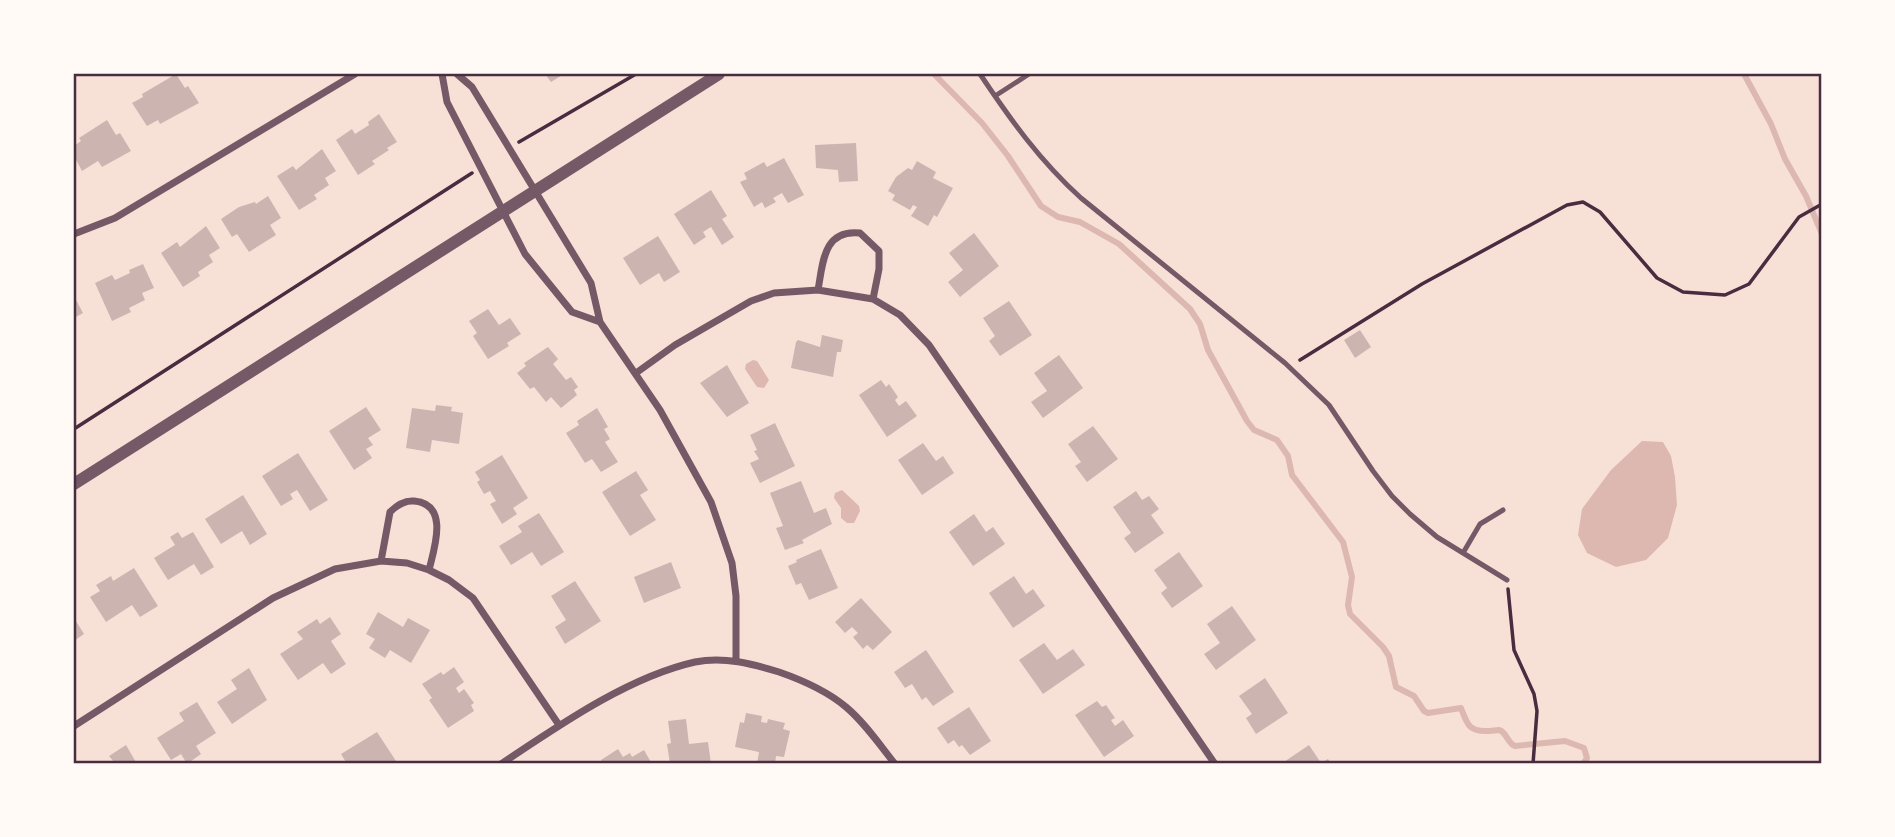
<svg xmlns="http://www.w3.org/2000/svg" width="1895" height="837" font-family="Signika,sans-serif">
	<rect width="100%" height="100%" fill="#f7e1d7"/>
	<path fill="#dcb8b0" d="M753 360 757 361 769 380 764 388 757 387 745 369 746 364Z
		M1642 441 1663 442 1671 456 1675 477 1677 505 1668 538 1646 560 1616 567 1587 553 1578 535 1582 509 1611 470Z
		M842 490 859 506 860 511 854 523H847L841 518V508L834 498 835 493Z"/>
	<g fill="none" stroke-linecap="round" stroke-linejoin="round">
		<path stroke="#dcb8b0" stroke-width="6" d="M934 74 982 123 1008 156 1041 206 1058 217 1080 222 1119 244 1190 309 1200 324 1208 350 1247 421 1254 430 1277 440 1288 456 1292 475 1343 542 1352 577 1348 605 1350 614 1383 647 1389 656 1396 687 1414 696 1424 711 1428 713 1461 708C1467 723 1468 732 1488 731 1489 731 1499 730 1499 730 1507 732 1507 743 1515 746L1565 741 1584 748 1587 758 1583 764
			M1744 74 1771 124 1785 159 1806 196 1822 234"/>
	</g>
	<path fill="#ccb4b1" d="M176 74 185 88 188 86 199 103 160 124 158 120 147 126 132 103 143 97 142 94Z
		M545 74H564L551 82Z
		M379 114 397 142 387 148 389 150 372 161 375 164 358 175 336 140 352 129 355 134 369 125 368 122Z
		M107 120 116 135 120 133 131 151 102 167 98 161 82 171 74 156V146L81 141 79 138Z
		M856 143 858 181 839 182 838 170 816 168 815 145Z
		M322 149 336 171 325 178 329 185 314 195 317 199 299 210 277 176 293 166 296 170Z
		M784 158 804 195 788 203 782 193 773 198 776 202 765 208 762 202 754 207 740 182 747 179 744 173 764 162 767 167Z
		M917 161 936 172 933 178 953 188 937 217 934 215 928 226 911 216 917 207 913 205 910 210 892 200 895 195 888 191 896 177 908 168 912 170Z
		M711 190 727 216 722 219 734 237 722 245 711 227 703 232 706 237 694 245 674 214Z
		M268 196 281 218 270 225 276 235 249 252 237 234 232 237 221 219 239 207 255 202 256 204Z
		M206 226 220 248 209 255 213 262 198 272 200 276 183 287 161 253 177 242 180 247Z
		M974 233 999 266 960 297 948 282 963 270 949 253Z
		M658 236 680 272 664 282 659 273 640 285 623 258Z
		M143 264 154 288 142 293 145 300 129 308 131 312 112 321 95 283 112 275 115 280 130 273 129 270Z
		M74 296 83 313 74 318Z
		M1009 301 1032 335 1000 356 989 341 995 336 983 318Z
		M488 309 499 325 510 318 521 334 507 343 509 346 488 359 473 336 477 333 469 321Z
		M1360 330 1371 347 1355 358 1344 340Z
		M822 335 843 340 841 352H837L833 377 791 368 796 342 798 340 820 347Z
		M548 347 558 359 553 364 566 380 571 377 578 387 574 390 577 395 561 408 551 397 546 402 534 387 530 389 517 373 526 366 524 363Z
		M1059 355 1083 388 1043 418 1031 402 1047 391 1034 373Z
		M727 365 749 403 727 417 700 383Z
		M881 380 886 387 889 384 898 397 895 400 899 406 906 401 917 416 887 437 859 395Z
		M436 405 452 407 451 411 463 413 459 444 432 440 430 452 406 448 412 408 435 411Z
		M366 407 381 430 368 438 373 445 366 449 372 458 354 470 329 431Z
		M597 408 608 427 604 429 610 439 605 442 618 462 601 472 592 459 585 463 566 433 579 425 577 421Z
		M775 423 795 466 760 483 750 463 759 459 754 451 757 450 750 435Z
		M1093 426 1118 459 1087 482 1075 466 1081 462 1068 444Z
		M923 443 936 461 943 456 954 473 922 495 898 460Z
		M298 453 328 500 310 511 297 490 290 494 293 499 281 506 262 476Z
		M502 455 528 498 513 508 517 514 502 524 490 504 496 501 490 491 484 494 477 482 480 480 475 472Z
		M636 471 648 490 640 495 656 520 630 536 602 492Z
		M801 481 814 513 826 508 832 524 802 540 804 543 785 550 776 528 783 526 770 493Z
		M1136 491 1142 500 1149 496 1159 509 1151 515 1164 533 1135 553 1124 538 1131 533 1113 507Z
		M243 495 267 534 250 545 242 531 221 544 205 519Z
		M539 513 564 552 541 566 532 552 511 565 499 546 522 532 518 526Z
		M974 514 986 532 993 527 1005 544 973 566 949 532Z
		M178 532 182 538 193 532 214 567 201 575 194 564 168 580 154 558 175 545 170 537Z
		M821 549 838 588 809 600 801 583 796 585 788 566 797 562 796 560Z
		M1179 552 1203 586 1172 608 1161 593 1167 588 1154 570Z
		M671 562 681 588 644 603 634 577Z
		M134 568 158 606 140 617 132 605 106 622 90 597 100 591 96 585 111 576 113 581Z
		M1014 576 1026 594 1033 589 1045 606 1013 628 989 593Z
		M575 581 601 621 565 644 555 627 566 620 551 596Z
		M861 598 892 632 873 650 867 645 863 649 853 637 858 633 852 627 845 633 835 622Z
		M1232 606 1256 640 1216 670 1204 654 1220 643 1207 624Z
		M378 612 403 627 408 618 430 630 411 663 390 650 385 658 369 648 375 639 366 634Z
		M330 617 341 634 331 641 346 664 331 674 323 663 298 680 280 654 303 639 297 632 317 619 320 624Z
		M74 618 84 634 74 641Z
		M1044 643 1057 660 1073 649 1085 665 1043 694 1019 660Z
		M926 650 954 692 933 706 926 697 922 700 912 684 905 688 894 672Z
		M454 667 464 682 456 688 459 693 464 689 474 703 471 705 474 711 448 728 429 700 432 698 422 684 441 672 443 675Z
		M249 668 267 700 232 724 217 702 237 689 231 680Z
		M1265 678 1288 713 1256 734 1246 718 1252 714 1239 696Z
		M1097 701 1102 707 1106 705 1115 718 1111 720 1115 726 1123 720 1134 736 1104 757 1075 715Z
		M197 702 216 733 196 746 201 754 187 764 181 754 171 760 157 738 184 721 179 713Z
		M969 707 991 741 970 755 962 745 959 747 954 740 948 744 937 728Z
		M746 713 762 716 761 722 767 723 768 719 785 723 783 729 790 731 784 757 776 756 775 764H757L759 752 735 747 740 722 744 723Z
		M686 719 689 744 708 742 711 764H670L667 744 671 743 668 721Z
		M377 732 398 764H347L341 754Z
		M126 745 137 764H109L113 761 109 756Z
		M1309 745 1321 763 1328 759 1331 764H1281Z
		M618 749 623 757 630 753 632 757 644 750 652 764H603L601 760Z"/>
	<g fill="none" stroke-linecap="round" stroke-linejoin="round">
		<path stroke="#4a2c40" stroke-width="3.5" d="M519 142 636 74
			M1300 360 1422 284 1567 205 1583 202 1600 212 1657 278 1683 292 1725 295 1749 284 1799 217 1822 204
			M74 429 472 173
			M1508 589 1514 650 1534 694 1537 711 1533 764"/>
		<path stroke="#755966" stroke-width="5" d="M980 74C1010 119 1040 161 1081 198L1285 363 1329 405 1373 471 1392 496 1410 514 1437 537 1507 580
			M995 96 1029 74
			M1463 553 1480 524 1503 510"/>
		<path stroke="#755966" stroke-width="7" d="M442 74 447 102 525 254 572 312 600 322
			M457 74 472 87 591 283 600 322 660 410 711 502 732 563 736 596V660
			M74 234 115 218 355 74
			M818 290C823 263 823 229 860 233L879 251V269L873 299
			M636 373 675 345 706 327 751 301 774 293 818 290 873 299 900 315 929 345 1215 764
			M381 561 390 512C397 505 404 500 414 501 450 504 434 549 429 570
			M74 726 273 598 335 569 381 561 407 563 429 570 449 580 473 598 559 725
			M501 764C558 726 628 677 695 662 724 656 753 664 779 672 802 680 827 691 846 707 865 723 879 744 895 764"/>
		<path stroke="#755966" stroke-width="12" d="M74 484 719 74"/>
	</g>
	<rect width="1895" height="837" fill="none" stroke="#fffaf5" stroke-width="150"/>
	<rect x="75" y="75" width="1745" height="687" fill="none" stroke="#4a2c40" stroke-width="2.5"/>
</svg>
